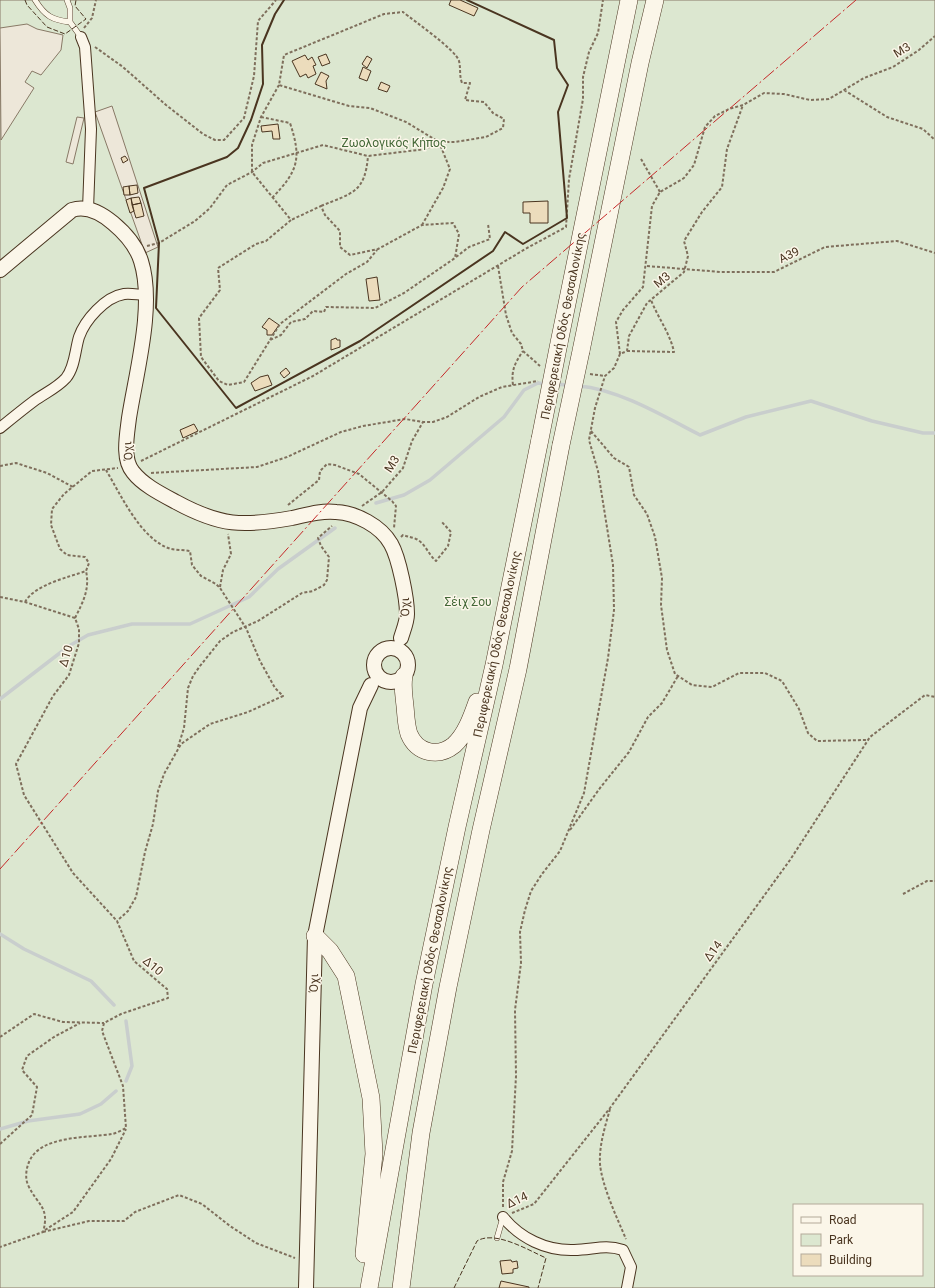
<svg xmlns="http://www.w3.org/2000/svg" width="935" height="1288" font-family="Roboto,sans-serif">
	<rect width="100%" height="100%" fill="#fbf6e9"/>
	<path fill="#dce7d0" stroke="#887966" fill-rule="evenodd" d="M0 0H935V1288H0ZM794 1205H922V1275H794Z"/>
	<path fill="#ede7d9" stroke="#887966" d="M27 24 37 29 63 35 61 50 41 75 32 71 25 82 34 88 1 140 0 28Z
		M112 106 158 247 145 253 95 112Z
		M77 117 84 118 73 164 66 162Z"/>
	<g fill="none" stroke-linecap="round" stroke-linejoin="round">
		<path stroke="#c9cecd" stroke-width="3.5" d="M555 384 568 385
			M579 386C618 389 665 417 700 435L746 417 811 401 872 421 923 433H935
			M376 503 404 495 430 480 504 417 524 390 538 383 546 384
			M0 699 69 646 88 635 132 624H190L249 597 278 569 335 528
			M0 934 24 949 91 981 114 1005
			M126 1081 132 1066 126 1021
			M0 1129 28 1121 80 1114 101 1104 116 1091"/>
	</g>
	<path fill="#ecdcbc" stroke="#4a3520" d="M451 0H460L478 8 474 16 449 5Z
		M326 54 330 63 322 66 318 57Z
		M305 55 308 60 312 57 316 65 313 66 316 74 308 78 306 74 300 77 292 61Z
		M367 56 372 59 367 68 362 64Z
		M363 67 371 71 367 81 359 78Z
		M321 72 329 76 326 81 327 89 315 84Z
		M381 82 390 86 387 92 378 89Z
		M278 124 280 139H273L272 131 262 132 261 126Z
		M125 156 128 160 123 163 121 158Z
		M137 185 138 193 130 195 129 186Z
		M129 186 130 195H124L123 187Z
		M139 197 141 203 132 205 131 198Z
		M131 198 134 211 130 213 126 200Z
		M548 201V223H530V213H523V202Z
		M141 203 144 216 136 218 132 205Z
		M377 277 380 300 369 301 366 279Z
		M269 318 279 325 272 335H267V330L262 327Z
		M336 338 337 340H340V347L331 350V340Z
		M286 368 290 373 284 378 280 373Z
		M268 375 272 385 255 391 251 383 260 377Z
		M194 424 198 431 183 438 180 430Z
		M511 1260 512 1262 517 1261 518 1268 513 1269V1273L502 1274 500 1261Z
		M501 1281 529 1287V1288H499Z"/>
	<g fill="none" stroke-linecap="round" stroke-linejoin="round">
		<g stroke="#4a3520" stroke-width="6">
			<path id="service" d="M35 0C45 16 52 20 70 22L81 37
				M67 0 70 8V22
				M497 1238 503 1217"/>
		</g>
		<g stroke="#4a3520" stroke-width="12">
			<path id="minor" d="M81 37 85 47 91 129 88 209
				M0 428C11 419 22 410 34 401 45 393 57 388 66 378 75 367 75 350 79 337 85 320 105 297 124 294 131 293 139 295 146 295
				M503 1217C520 1238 546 1251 574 1250 593 1250 604 1244 623 1250L631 1267 627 1288"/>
		</g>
		<g stroke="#4a3520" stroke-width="16">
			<path id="secondary" d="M0 270 72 210C87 205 101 213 113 223 125 233 136 245 141 261 155 305 136 373 129 418 127 435 122 459 133 472 143 485 161 494 176 502 220 526 243 527 292 518 306 515 321 510 336 512 356 513 381 526 391 544 399 558 407 598 407 614 407 622 403 631 401 638
				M374 665a17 17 0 1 1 34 0a17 17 0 1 1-34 0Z
				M306 1288 315 936 360 708 371 685"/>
		</g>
		<g stroke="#4a3520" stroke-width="18">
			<path id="trunk" d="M559 343 629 0
				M581 351 640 63 655 0
				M404 676C402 686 404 696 405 706 406 716 406 725 409 734 417 753 438 758 454 745 466 734 472 716 477 702
				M315 936 330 951 346 976 371 1098 374 1154 364 1254
				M369 1288 424 984 457 827 494 665 540 439
				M401 1288 421 1133 448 987 481 830 518 669 561 445"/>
		</g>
		<path stroke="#7f6f5c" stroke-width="2" stroke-dasharray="3 2" stroke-linecap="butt" d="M84 28 92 18 96 0
			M95 47 123 67 166 105 203 134 215 140H224L244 118 254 76 258 21 276 0
			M279 85 261 117 252 145V172L291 220 266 241 256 244 218 268 220 290 199 318 201 357 219 381 228 385 244 382 270 340 281 335 291 322 305 319 313 311 324 312 326 307 375 308 404 293 455 258 459 234 453 223 422 225 378 249 350 255 340 247V231L325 215 321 206 291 220
			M844 90 887 117 923 129 935 140
			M261 117 290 123C302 159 298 171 272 198
			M641 159 660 192
			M321 206C352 193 365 193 368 156
			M147 246 159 243 195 221 210 208 227 185 252 172 263 163 323 145 368 156 426 149 439 142H455L486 137 503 128 504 119 493 113 484 102 465 100 470 83H462C459 75 461 69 459 61 456 50 414 21 403 12L384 14 284 55 279 85 349 106 370 108 406 122 439 142 450 169 443 188 422 225
			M456 257 469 247 490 239 488 224
			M498 266 506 315 512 333 521 344 523 351 540 366
			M647 266 721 272H774L825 247 897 241 935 253
			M270 340 280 324 346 274 367 262 377 250
			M627 351 674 352C670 333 658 318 651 300
			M620 354 616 322 623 310 643 287 652 206 660 192 684 178 694 165 705 127 715 116 729 109 743 105 764 93 784 94 810 100 829 99 864 78 893 67 919 50 935 36
			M590 374 605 376
			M513 385C511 370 515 363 523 351
			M591 431 614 458 629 467 634 495 647 514 655 537 662 578 661 605 667 650 675 674 692 685 712 687 739 673H765L782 681 799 709 808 733 817 741 867 740
			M141 461 313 376 527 248 566 227 569 179 583 99V77L589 52 598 33 603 0
			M0 466 16 463 47 473 73 487
			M106 470C121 495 141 540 171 549 177 550 184 550 190 551L192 565 201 576 216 584 220 588 246 628 260 661 275 688 283 696 248 712 210 724 181 744 164 774 158 791 153 824 145 852 136 897 128 911 117 921
			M151 473 257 467 287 457 341 432 363 426 405 419 423 422H433L447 417 479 397 502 387 538 381
			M288 505 319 480 320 471 327 464 335 465 359 474 392 501 396 506 394 528
			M362 506 382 492 403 468 412 441 423 422
			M401 537 403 535C408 537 412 537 416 539 425 543 428 554 436 561L448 546 451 532 441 521
			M220 587 223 570 231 554 228 534
			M0 597 25 602 75 618 79 629V643L69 675 53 696 16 764 24 795 73 873 117 921 134 961 167 989 168 998 121 1014 104 1023 102 1031 123 1086 126 1128C122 1130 117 1133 112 1134 88 1138 40 1135 29 1162 26 1169 25 1178 28 1185 38 1206 50 1207 43 1232L0 1247
			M25 602C34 585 69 577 86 571L89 563 85 557 67 555 60 549 51 525 52 509 64 494 92 471 118 468
			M75 618C83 602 90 589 86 571
			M178 747 184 728 188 688 193 676 200 666 220 641 233 632 258 621 302 593 313 591 324 585 327 580 329 557 321 546 318 538 332 526
			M570 830 600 788 629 752 648 717 662 703 678 676
			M903 894 927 881H935
			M0 1037 34 1014 63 1022 104 1023
			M610 1109C605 1127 599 1145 600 1164 602 1186 617 1218 626 1239
			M0 1144 32 1115 37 1087 22 1070 27 1056 54 1037 80 1023
			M503 1207V1182L512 1151 516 1076 515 1010 521 963 520 932 525 910 531 891 542 874 560 851 584 793 608 658 614 610 613 565 598 471 589 440 595 408 605 376 614 368 620 354 627 351 629 336 647 303 684 272 688 256 684 241 702 212 722 187 727 149 743 105
			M512 1213 534 1204 610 1108 790 860 870 737 925 695 935 697
			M45 1230 73 1212 111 1159 126 1129
			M43 1232 89 1221H124L135 1212 179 1195 202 1204 230 1226 256 1243 295 1258"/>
		<use href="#service" stroke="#fbf6e9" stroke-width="5"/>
		<use href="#minor" stroke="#fbf6e9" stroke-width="10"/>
		<use href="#secondary" stroke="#fbf6e9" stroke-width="14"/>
		<use href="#trunk" stroke="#fbf6e9" stroke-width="17"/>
		<g stroke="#4a3520" stroke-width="18" stroke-linecap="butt">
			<path id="trunk-bridge" d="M540 439 559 343
				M561 445 581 351"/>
		</g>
		<use href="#trunk-bridge" stroke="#fbf6e9" stroke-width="17"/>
		<path stroke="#4a3520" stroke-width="1" stroke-dasharray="5 2" stroke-linecap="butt" d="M25 0 27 5 47 27 65 34 86 19 75 6 76 0
			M454 1288 477 1241C495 1230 528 1250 546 1258L538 1288"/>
		<path stroke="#4a3520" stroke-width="2" d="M284 0 275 14 262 45 263 84 251 120 238 148 227 157 144 188 159 243 156 308 236 408 360 341 493 251 505 232 523 244 567 218 558 112 568 85 557 68 554 40 467 0"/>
		<path stroke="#c62828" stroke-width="1" stroke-dasharray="14 3 2 3" stroke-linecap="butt" d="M0 869 522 287 856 0"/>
	</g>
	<g text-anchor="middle" stroke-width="3" stroke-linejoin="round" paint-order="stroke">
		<g font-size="12" fill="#4a3520" stroke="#fbf6e9">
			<text transform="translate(902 50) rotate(-32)" y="4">Μ3</text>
			<text transform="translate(789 255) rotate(-26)" y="4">Α39</text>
			<text transform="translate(662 280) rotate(-40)" y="4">Μ3</text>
			<text transform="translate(563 326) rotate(-79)" y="4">Περιφερειακή Οδός Θεσσαλονίκης</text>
			<text transform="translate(128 451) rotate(-95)" y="4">Όχι</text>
			<text transform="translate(392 464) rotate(-57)" y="4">Μ3</text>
			<text transform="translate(405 607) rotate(-91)" y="4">Όχι</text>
			<text transform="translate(497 644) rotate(-78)" y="4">Περιφερειακή Οδός Θεσσαλονίκης</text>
			<text transform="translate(66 656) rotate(-73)" y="4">Δ10</text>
			<text transform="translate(713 951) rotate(-54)" y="4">Δ14</text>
			<text transform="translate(430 960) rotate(-79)" y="4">Περιφερειακή Οδός Θεσσαλονίκης</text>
			<text transform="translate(153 966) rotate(40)" y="4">Δ10</text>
			<text transform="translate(314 983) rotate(-89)" y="4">Όχι</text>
			<text transform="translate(517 1200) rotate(-25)" y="4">Δ14</text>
		</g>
		<g font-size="12" fill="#436837" stroke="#fbf6e9">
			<text x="394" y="147">Ζωολογικός Κήπος</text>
			<text x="468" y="606">Σέιχ Σου</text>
		</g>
	</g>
	<rect x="793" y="1204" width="130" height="72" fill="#fbf6e9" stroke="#b4a999"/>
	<rect x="801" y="1217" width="20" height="6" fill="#fbf6e9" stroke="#b4a999"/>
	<text x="829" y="1224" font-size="12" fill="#4a3520">Road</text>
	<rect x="801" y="1234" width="20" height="12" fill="#dce7d0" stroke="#b4a999"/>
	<text x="829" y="1244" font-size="12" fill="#4a3520">Park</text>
	<rect x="801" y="1254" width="20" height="12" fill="#ecdcbc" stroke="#b4a999"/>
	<text x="829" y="1264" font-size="12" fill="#4a3520">Building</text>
</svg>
